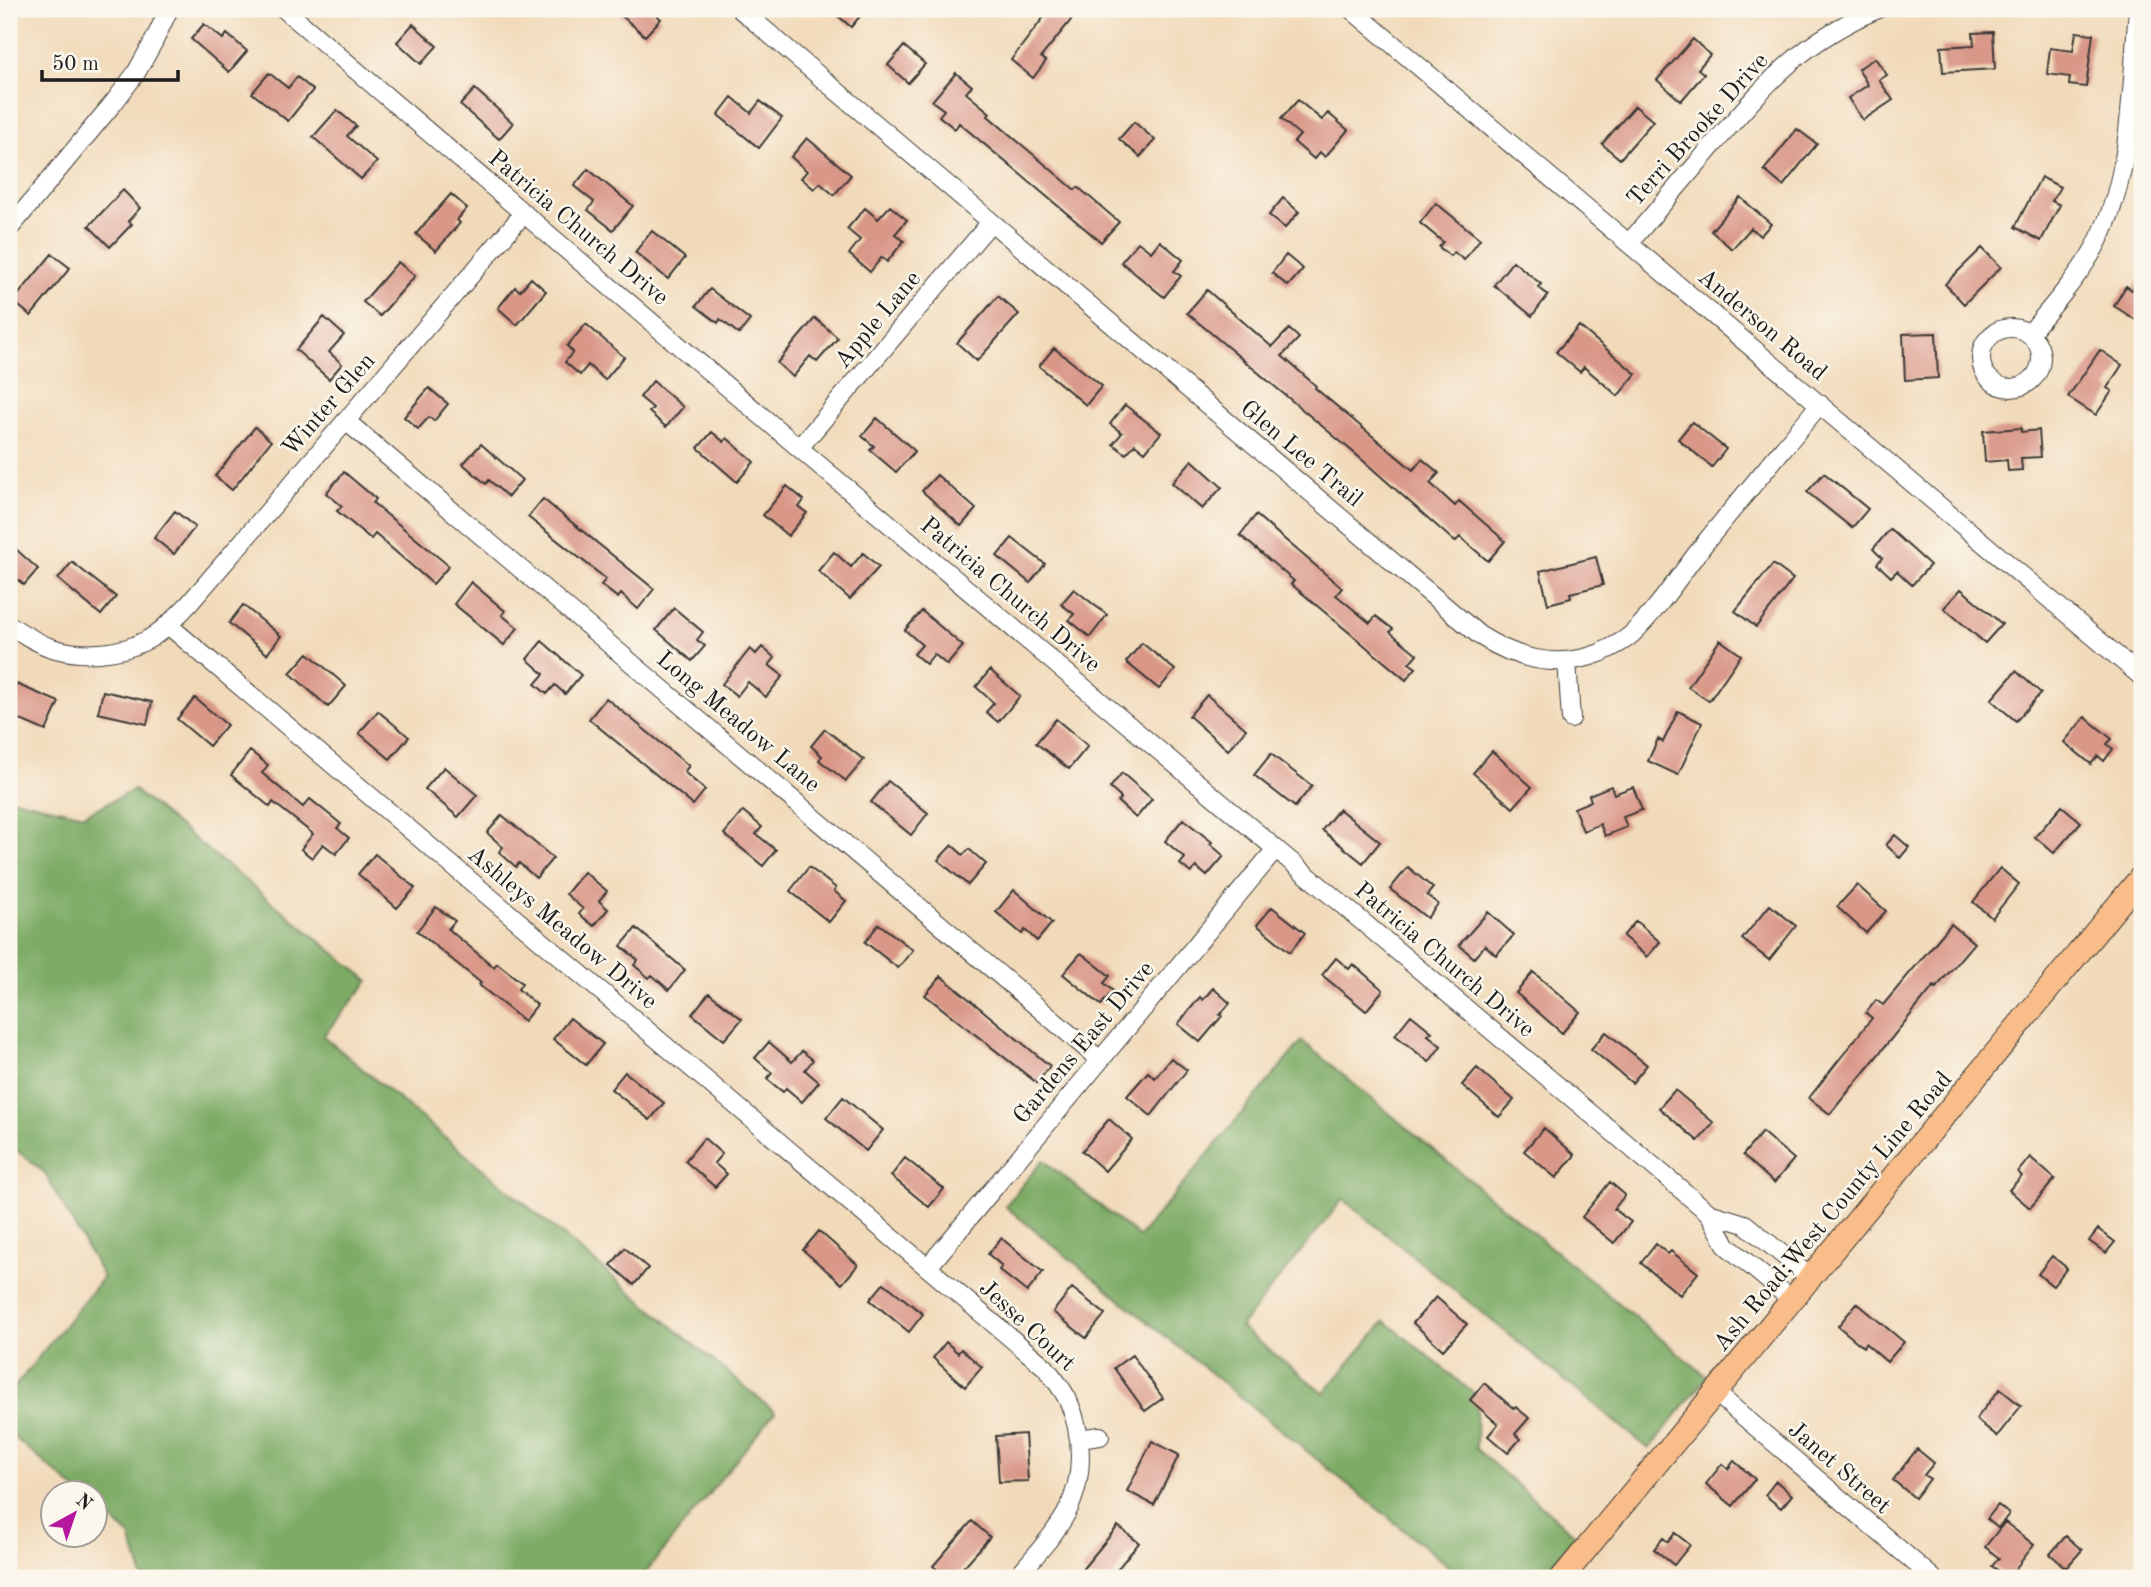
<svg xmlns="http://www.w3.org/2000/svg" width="2151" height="1587" font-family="'Old Standard TT',serif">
	<rect width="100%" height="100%" fill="#fbf7ec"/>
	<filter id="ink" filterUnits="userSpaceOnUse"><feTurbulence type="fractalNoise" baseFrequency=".0143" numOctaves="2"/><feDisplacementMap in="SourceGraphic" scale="14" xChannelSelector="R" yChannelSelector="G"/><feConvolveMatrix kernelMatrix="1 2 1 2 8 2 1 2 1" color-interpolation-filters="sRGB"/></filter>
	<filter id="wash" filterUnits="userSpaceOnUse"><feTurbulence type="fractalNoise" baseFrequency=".00686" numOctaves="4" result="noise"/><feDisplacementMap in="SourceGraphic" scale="28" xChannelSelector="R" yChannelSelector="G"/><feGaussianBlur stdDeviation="1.57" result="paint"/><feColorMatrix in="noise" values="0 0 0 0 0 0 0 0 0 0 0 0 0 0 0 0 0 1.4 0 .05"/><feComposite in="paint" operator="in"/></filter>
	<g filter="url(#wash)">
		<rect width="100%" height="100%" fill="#f1daba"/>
		<path fill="#7eac66" stroke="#4d6441" stroke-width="2" d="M134 790 369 981 323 1036 775 1412 641 1578H143L130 1536 95 1505 94 1492H79L9 1433V1394L103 1277 44 1172 9 1144V798L84 815Z
			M1302 1041 1707 1377 1649 1449 1343 1199 1240 1327 1324 1393 1385 1321 1477 1396 1476 1449 1575 1535 1541 1578H1463L1005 1206 1043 1160 1139 1237Z"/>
		<g id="blocks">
			<path fill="#d99788" d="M614 9H650L661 19 645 36Z
				M830 9H866L851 27Z
				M1050 9H1059L1072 19 1041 57 1046 61 1033 78 1011 60Z
				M204 24 223 39 227 34 247 51 229 72 191 39Z
				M413 24 437 46 421 64 397 42Z
				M1993 32 1995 69 1943 72 1941 47 1974 45 1973 33Z
				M2076 32 2093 34 2086 87 2069 85 2070 77 2047 74 2050 48 2073 51Z
				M1693 39 1710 55 1698 69 1704 74 1681 101 1657 80Z
				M904 46 925 64 908 83 888 65Z
				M1875 58 1887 75 1879 80 1893 100 1863 120 1848 98 1868 85 1858 69Z
				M269 73 288 88 297 77 313 90 288 121 252 93Z
				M956 73 972 86 966 93 990 113 988 116 1075 190 1078 187 1119 222 1101 242 959 123 955 129 939 116 944 110 932 101Z
				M475 89 513 123 499 139 460 105Z
				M732 97 751 113 760 101 782 118 759 148 718 115Z
				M1298 100 1322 120 1328 113 1348 130 1325 157 1320 152 1314 159 1294 142 1300 135 1281 119Z
				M1635 106 1653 121 1620 159 1602 144Z
				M337 110 356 126 347 136 377 162 361 179 313 137Z
				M1134 122 1155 140 1140 157 1119 139Z
				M1797 129 1817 144 1783 186 1764 170Z
				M807 138 851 175 834 195 820 183 814 189 801 178 807 171 791 157Z
				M588 169 633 206 613 230 588 210 594 202 574 186Z
				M2041 177 2060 187 2052 201 2060 205 2041 241 2015 227Z
				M123 190 140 208 128 221 132 224 110 247 89 226Z
				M451 194 467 208 457 220 460 223 436 251 416 234Z
				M1740 197 1771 224 1760 236 1751 228 1732 249 1711 231Z
				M1283 198 1299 212 1285 228 1269 215Z
				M1436 203 1480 239 1464 260 1454 252 1450 256 1439 247 1443 242 1420 223Z
				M890 206 907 220 895 234 904 241 887 262 882 257 870 272 849 254 860 240 847 229 865 208 878 219Z
				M652 231 685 258 668 279 635 252Z
				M1160 241 1183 260 1174 271 1181 276 1164 297 1121 262 1138 242 1151 252Z
				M1982 248 2001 267 1964 304 1945 284Z
				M52 254 70 268 31 316 13 301Z
				M1286 255 1303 269 1288 286 1272 273Z
				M1513 261 1541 284 1538 287 1548 295 1532 316 1494 285Z
				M398 262 415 276 380 316 363 302Z
				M2142 275V324L2114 306 2126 286 2132 290Z
				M531 278 546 291 517 325 498 308 515 287 520 291Z
				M710 289 750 320 739 334 720 319 718 323 696 306Z
				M1207 290 1272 347 1289 329 1299 338 1282 356 1316 386 1315 388 1413 470 1422 459 1439 473 1430 483 1455 506 1459 501 1505 541 1488 561 1460 537 1455 542 1359 457 1187 313Z
				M998 296 1019 314 977 361 957 343Z
				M324 317 344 335 329 352 342 364 329 379 296 350Z
				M815 318 838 338 817 362 810 356 793 377 777 363Z
				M586 324 624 357 605 380 588 365 580 375 565 362 573 352 567 346Z
				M1579 326 1636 374 1618 396 1584 367 1580 372 1556 352Z
				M1936 333 1938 378 1905 380 1903 334Z
				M1054 348 1102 386 1086 405 1039 366Z
				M2100 350 2122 365 2107 388 2112 391 2096 415 2068 397Z
				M653 381 683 407 666 427 649 412 653 408 640 397Z
				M429 388 448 404 434 421 429 417 418 429 404 417Z
				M1125 405 1161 433 1145 452 1135 444 1126 454 1113 444 1122 433 1110 424Z
				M877 418 915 451 896 472 870 450 874 446 862 436Z
				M1692 422 1726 449 1712 467 1678 439Z
				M255 427 271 441 232 490 215 476Z
				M2021 428V432L2039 430 2041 457 2021 458 2022 470 2008 471 2007 460 1985 462 1983 431Z
				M712 432 724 442 727 438 754 462 737 482 698 448Z
				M481 444 522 480 508 497 489 480 486 484 463 464Z
				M1192 460 1222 487 1202 509 1172 483Z
				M344 472 376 499 373 503 449 566 433 584 375 534 371 539 337 511 342 506 326 493Z
				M1824 473 1868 509 1852 528 1807 492Z
				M937 475 976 509 961 526 922 491Z
				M787 486 804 500 799 507 807 513 788 536 763 515Z
				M543 499 654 589 638 609 621 594 618 598 601 585 606 579 528 517Z
				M175 511 195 527 174 554 154 538Z
				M1256 515 1342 588 1336 595 1370 623 1376 616 1393 629 1390 632 1417 654 1409 663 1416 668 1406 680 1291 584 1294 581 1240 535Z
				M1890 529 1930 565 1912 585 1897 571 1891 577 1877 564 1882 558 1873 549Z
				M1012 538 1045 564 1030 583 997 556Z
				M9 543 38 569 24 585 9 572Z
				M834 552 851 567 863 553 879 567 850 599 818 571Z
				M1596 557 1603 585 1570 593 1571 598 1548 604 1540 571Z
				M72 562 116 597 101 615 58 579Z
				M1773 564 1793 579 1756 627 1735 611Z
				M471 582 505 611 502 615 518 628 504 645 454 604Z
				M1074 589 1107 615 1090 637 1069 620 1074 614 1061 604Z
				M1961 589 2002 624 1985 643 1944 608Z
				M243 605 281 636 267 654 229 623Z
				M674 608 703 632 697 640 705 646 692 661 656 630Z
				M922 611 963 646 947 665 934 654 926 664 914 654 922 645 905 630Z
				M1720 640 1741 655 1709 701 1688 687Z
				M542 641 581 675 565 694 555 685 547 694 535 684 544 674 527 659Z
				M1142 643 1175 670 1159 689 1126 662Z
				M762 647 775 658 769 665 783 676 766 697 748 682 737 696 722 684 750 649 756 654Z
				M308 653 346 686 328 707 290 673Z
				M990 670 1020 696 998 722 986 712 994 703 976 687Z
				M2016 671 2041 693 2016 721 1991 700Z
				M16 684 59 702 46 731 9 715V701Z
				M103 691 152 702 147 724 98 713Z
				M1207 695 1246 729 1228 750 1189 716Z
				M195 698 227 725 209 746 177 719Z
				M606 698 689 766 684 772 705 790 693 805 589 719Z
				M378 711 409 737 390 759 359 733Z
				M1678 711 1702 723 1678 775 1648 761 1658 739 1663 742Z
				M2085 717 2112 739 2107 744 2113 749 2104 761 2098 756 2091 764 2064 742Z
				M1056 719 1088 746 1069 769 1036 743Z
				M825 729 864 760 846 781 819 760 822 756 811 746Z
				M250 751 268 765 262 773 303 807 310 799 341 824 337 828 349 838 336 854 323 844 312 858 301 849 313 834 273 802 270 807 231 775Z
				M1492 751 1532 787 1513 808 1473 773Z
				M1271 754 1312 786 1295 807 1254 775Z
				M444 767 477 795 458 817 425 789Z
				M1122 773 1152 799 1136 818 1118 802 1121 798 1110 788Z
				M888 781 928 813 911 835 871 802Z
				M1611 786 1614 794 1633 787 1642 810 1623 817 1627 827 1605 836 1600 824 1583 831 1574 808 1591 801 1589 795Z
				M2062 806 2081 822 2054 853 2035 837Z
				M1339 809 1380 842 1363 863 1322 830Z
				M743 811 762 827 756 834 776 850 763 866 724 834Z
				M502 815 553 858 536 878 519 863 516 867 499 852 503 847 487 833Z
				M1183 819 1212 842 1210 844 1224 856 1207 876 1196 867 1191 873 1180 864 1185 858 1165 841Z
				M1895 835 1909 847 1900 858 1886 845Z
				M952 845 963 855 969 849 986 864 968 885 938 860Z
				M375 854 415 888 397 908 358 874Z
				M809 867 836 888 834 891 846 901 829 922 790 891Z
				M1408 867 1433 888 1427 895 1438 904 1427 918 1390 889Z
				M2000 868 2019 884 1992 918 1973 902Z
				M584 872 607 891 599 901 608 909 594 926 579 914 583 909 566 894Z
				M1857 885 1886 911 1866 933 1837 907Z
				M1014 890 1052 923 1037 941 1025 930 1022 934 996 912Z
				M1770 905 1796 926 1769 960 1742 939Z
				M436 907 455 921 448 929 494 967 497 963 522 983 518 989 537 1005 524 1021 479 985 481 983 417 931Z
				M1272 907 1305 933 1290 952 1257 925Z
				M1488 912 1514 935 1496 955 1485 945 1474 958 1459 945Z
				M1636 921 1660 942 1647 957 1623 936Z
				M879 924 913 950 898 968 865 942Z
				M1951 924 1974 943 1936 988 1934 986 1830 1114 1809 1098 1872 1018 1866 1013 1876 1000 1883 1005Z
				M636 928 685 970 669 990 652 975 649 978 634 965 638 960 621 946Z
				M1081 953 1110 976 1104 983 1113 991 1101 1005 1063 974Z
				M1336 958 1349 969 1353 964 1383 990 1366 1011 1322 975Z
				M1533 972 1580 1012 1562 1033 1516 993Z
				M941 976 1050 1066 1037 1083 925 995Z
				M1213 988 1230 1003 1220 1015 1222 1016 1200 1042 1178 1024 1200 997 1203 1000Z
				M709 993 742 1019 724 1040 692 1014Z
				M1411 1015 1432 1032 1428 1035 1441 1046 1429 1062 1395 1035Z
				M570 1018 603 1044 586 1065 553 1039Z
				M1606 1032 1647 1065 1632 1083 1591 1049Z
				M769 1042 792 1062 802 1051 813 1060 805 1070 819 1082 802 1102 786 1088 783 1092 767 1079 772 1073 755 1058Z
				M1171 1058 1187 1070 1151 1116 1127 1096 1148 1072 1155 1078Z
				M1477 1068 1514 1100 1499 1117 1462 1085Z
				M625 1072 664 1103 650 1120 611 1089Z
				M1675 1090 1714 1123 1698 1141 1659 1108Z
				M843 1097 883 1130 866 1151 826 1118Z
				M1109 1119 1132 1139 1105 1171 1082 1151Z
				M1544 1128 1575 1155 1556 1178 1524 1151Z
				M1762 1132 1794 1159 1774 1183 1743 1155Z
				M704 1138 722 1154 714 1163 727 1174 715 1187 685 1161Z
				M2030 1157 2055 1179 2030 1208 2009 1190 2022 1176 2018 1172Z
				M905 1158 944 1189 929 1207 891 1176Z
				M1610 1182 1625 1195 1614 1209 1631 1222 1614 1243 1582 1217Z
				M2098 1229 2115 1242 2106 1253 2089 1241Z
				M819 1231 858 1265 842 1284 803 1250Z
				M1001 1238 1043 1272 1027 1292 999 1270 1002 1266 988 1254Z
				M1656 1244 1668 1254 1671 1251 1698 1273 1680 1295 1641 1263Z
				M625 1248 648 1268 634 1285 611 1265Z
				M2052 1256 2067 1268 2053 1286 2038 1274Z
				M884 1283 923 1314 909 1332 870 1300Z
				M1072 1288 1105 1314 1086 1338 1053 1312Z
				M1436 1297 1467 1324 1443 1350 1413 1323Z
				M1857 1303 1904 1342 1887 1362 1865 1343 1863 1347 1838 1326Z
				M946 1342 958 1353 961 1349 982 1367 965 1387 933 1358Z
				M1132 1355 1163 1398 1145 1411 1114 1368Z
				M1484 1383 1514 1409 1516 1407 1529 1418 1515 1434 1520 1439 1508 1453 1488 1436 1498 1424 1470 1400Z
				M2000 1389 2021 1406 1997 1436 1976 1419Z
				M1025 1434 1028 1481 999 1482 996 1436Z
				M1152 1441 1179 1455 1154 1505 1127 1491Z
				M1917 1449 1934 1463 1924 1475 1930 1479 1915 1498 1893 1480Z
				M1734 1461 1755 1479 1733 1506 1706 1484 1722 1464 1728 1469Z
				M1776 1481 1792 1495 1781 1508 1765 1495Z
				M1998 1505 2009 1514 1998 1528 1987 1519Z
				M972 1521 990 1537 954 1578H947L933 1566Z
				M2005 1522 2034 1545 2008 1578 1992 1566 1999 1558 1985 1547Z
				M1118 1526 1139 1543 1110 1578H1089L1081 1571Z
				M1675 1533 1690 1545 1674 1565 1654 1549 1663 1538 1668 1542Z
				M2066 1536 2082 1550 2066 1568 2050 1554Z"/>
		</g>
	</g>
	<g filter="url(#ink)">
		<use href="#blocks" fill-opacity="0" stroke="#3c3834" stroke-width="2"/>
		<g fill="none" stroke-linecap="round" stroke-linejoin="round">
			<g stroke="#3c3834" stroke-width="20">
				<path id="minor" d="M284 9 799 448 1709 1213 1727 1246 1792 1300
					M740 9 1479 635C1516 659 1557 670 1600 653 1611 648 1623 642 1632 634 1660 607 1681 573 1705 543 1743 496 1782 450 1820 404
					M1351 9 2142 677
					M9 229 115 101 136 73 154 41 169 9
					M1629 243C1657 210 1685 178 1713 145 1766 84 1801 41 1878 9
					M1981 358a30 30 0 1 1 60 0a30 30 0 1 1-60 0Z
					M2029 334C2051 308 2073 283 2091 254 2133 184 2131 88 2138 9
					M346 421 1100 1060
					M799 448 991 222
					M9 625C22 633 36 643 52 648 81 657 119 655 147 640 162 632 175 618 188 605L524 213
					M168 625 1045 1367C1053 1377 1061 1387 1067 1398 1084 1434 1085 1478 1066 1514 1053 1537 1033 1558 1016 1578
					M1567 661 1571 719
					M1709 1213 1745 1224 1811 1278
					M928 1267 1276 849
					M1716 1393 1933 1578
					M1079 1439 1100 1436"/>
			</g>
			<g stroke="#3c3834" stroke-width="25">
				<path id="major" d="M1562 1578 2142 876"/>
			</g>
			<use href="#minor" stroke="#fff" stroke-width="18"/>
			<use href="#major" stroke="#f8bd89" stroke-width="23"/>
		</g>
	</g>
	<g text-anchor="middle" stroke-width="5" stroke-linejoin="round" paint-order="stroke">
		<g font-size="24" fill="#1c1c1c" stroke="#fbf7ec">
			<text transform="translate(1697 129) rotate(-48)" y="8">Terri Brooke Drive</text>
			<text transform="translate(579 227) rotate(40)" y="8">Patricia Church Drive</text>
			<text transform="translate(877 319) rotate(-50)" y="8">Apple Lane</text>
			<text transform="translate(1763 324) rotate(40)" y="8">Anderson Road</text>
			<text transform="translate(328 404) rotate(-49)" y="8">Winter Glen</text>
			<text transform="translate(1302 453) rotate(40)" y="8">Glen Lee Trail</text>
			<text transform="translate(1011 594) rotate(40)" y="8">Patricia Church Drive</text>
			<text transform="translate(739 721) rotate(40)" y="8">Long Meadow Lane</text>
			<text transform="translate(563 927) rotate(40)" y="8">Ashleys Meadow Drive</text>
			<text transform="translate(1445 959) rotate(40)" y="8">Patricia Church Drive</text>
			<text transform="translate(1083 1042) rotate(-50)" y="8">Gardens East Drive</text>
			<text transform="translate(1832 1211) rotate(-50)" y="8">Ash Road;West County Line Road</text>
			<text transform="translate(1028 1325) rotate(43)" y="8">Jesse Court</text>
			<text transform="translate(1840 1467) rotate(41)" y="8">Janet Street</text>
		</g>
	</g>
	<rect width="2151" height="1587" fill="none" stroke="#fbf7ec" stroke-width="35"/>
	<g transform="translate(74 1514) rotate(40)"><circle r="33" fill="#fbf7ec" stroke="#a29f99" stroke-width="2"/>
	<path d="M0-5L12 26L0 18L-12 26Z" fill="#b5179e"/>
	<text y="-10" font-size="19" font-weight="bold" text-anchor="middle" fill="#1c1c1c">N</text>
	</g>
	<path d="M42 70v10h136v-10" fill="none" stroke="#1c1c1c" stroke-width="3.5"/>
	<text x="52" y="70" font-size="21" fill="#1c1c1c" stroke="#fbf7ec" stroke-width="5" paint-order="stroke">50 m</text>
</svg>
